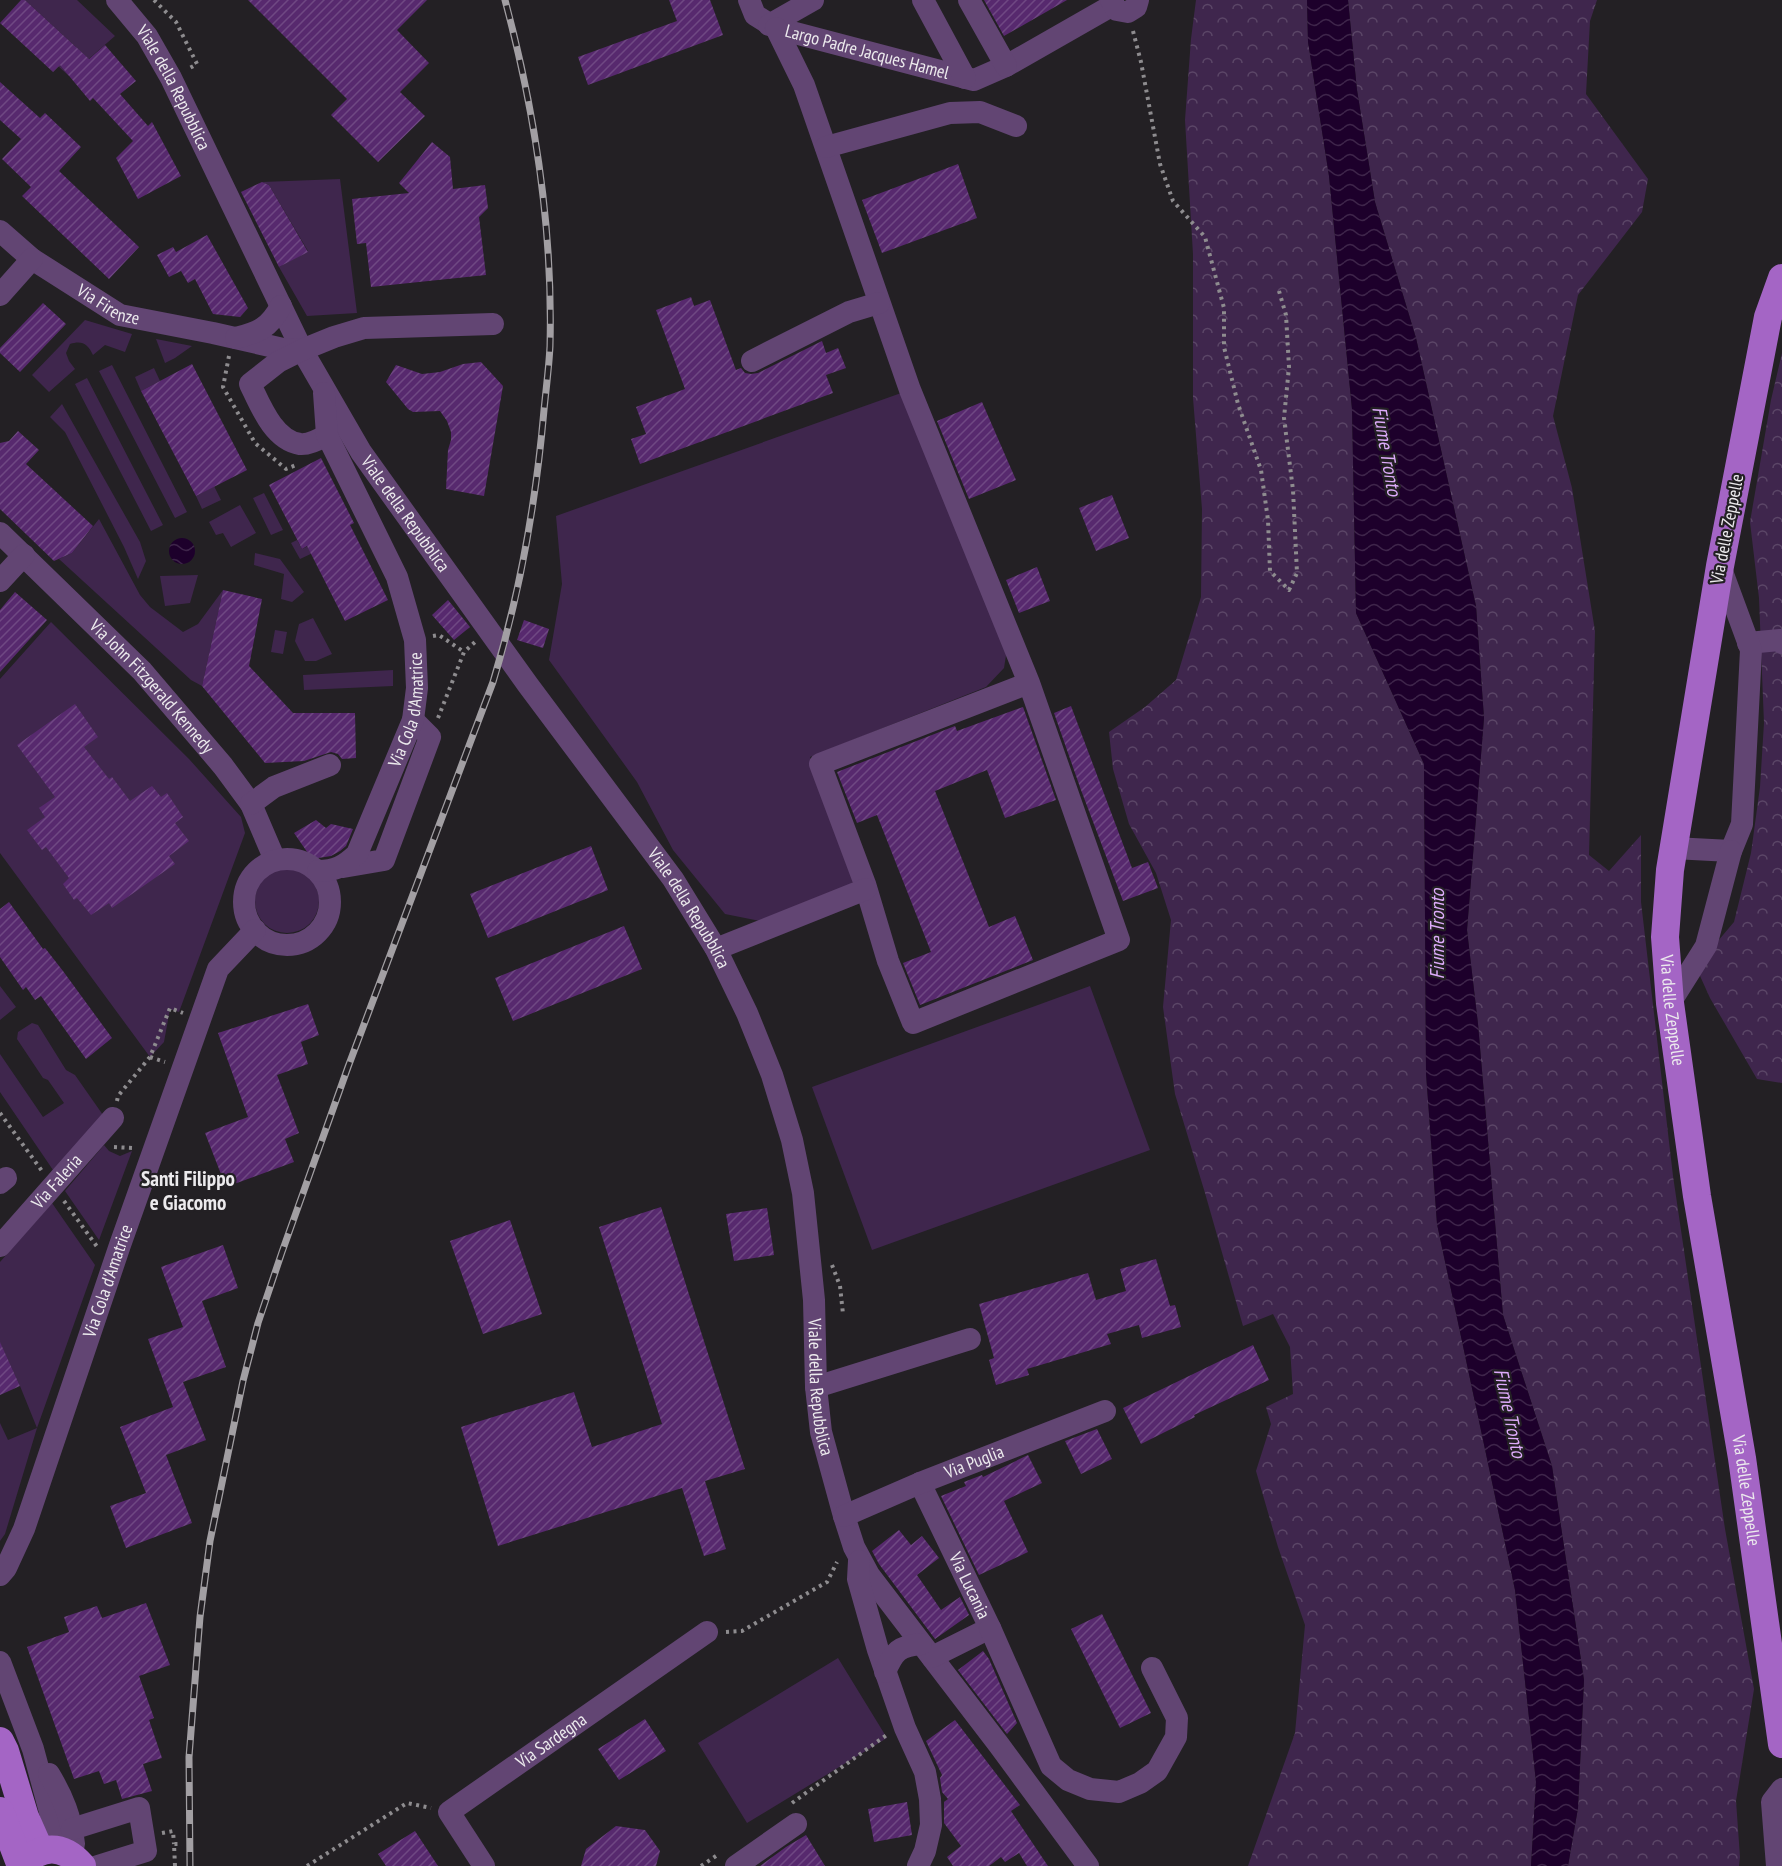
<svg xmlns="http://www.w3.org/2000/svg" width="1782" height="1866" font-family="'PT Sans Narrow',sans-serif">
	<defs>
		<pattern id="forest-crowns" width="20" height="18" patternUnits="userSpaceOnUse" patternTransform="scale(1.5)"><rect width="20" height="18" fill="#3f264d"/><path d="M2 6a3 3 0 1 1 6 0M12 15a3 3 0 1 1 6 0" fill="none" stroke="#5b4667"/></pattern>
		<pattern id="water-waves" width="16" height="10" patternUnits="userSpaceOnUse" patternTransform="scale(1.5)"><rect width="16" height="10" fill="#1d002b"/><path d="M0 5q4-4 8 0t8 0" fill="none" stroke="#3e254a"/></pattern>
		<pattern id="building-hatch" width="6" height="6" patternUnits="userSpaceOnUse" patternTransform="scale(1.5)"><rect width="6" height="6" fill="#57296e"/><path d="M-1 1l2-2M0 6l6-6M5 7l2-2" fill="none" stroke="#6f4883"/></pattern>
	</defs>
	<rect width="100%" height="100%" fill="#232024"/>
	<path fill="#3f264d" d="M25 0H77L115 36 69 76 58 66 76 47Z
		M340 179 357 313 307 316 279 267 308 251 269 185 262 182Z
		M85 320 132 334 125 352 105 345 93 355C88 344 82 340 70 344L66 353 69 361 75 369 49 392 32 375Z
		M156 339 192 346 175 358 165 363Z
		M112 365 187 512 175 518 99 371Z
		M154 368 160 381 141 391 135 377Z
		M87 378 163 525 151 531 75 384Z
		M904 392 1007 649 1004 668 986 687 810 757 853 871V882L845 891 760 921 725 914 673 850 637 782 549 660 562 584 556 516Z
		M62 404 140 542 146 561 138 579 124 547 65 432 50 417Z
		M214 486 221 500 202 509 196 496Z
		M264 493 283 530 271 535 253 498Z
		M240 505 256 533 231 547 223 533 216 535 209 522Z
		M99 519 140 595 150 607 183 632 198 624 223 590 202 686 191 680 59 559 72 553Z
		M297 540 302 549 313 544 317 551 300 559 291 543Z
		M255 553 280 559 304 592 292 602 281 599 284 574 254 565Z
		M198 575 190 603 165 606 160 576Z
		M313 618 332 654 316 661H305L295 641 299 624Z
		M51 622 189 759 241 817 245 833 179 1012 170 1009 164 1042 150 1057 0 853V679Z
		M275 630 287 632 283 654 271 652Z
		M393 670V686L304 690 303 675Z
		M255 901a32 32 0 1 1 64 0a32 32 0 1 1-64 0Z
		M0 986 16 1007 0 1020Z
		M1090 986 1150 1150 872 1250 812 1087Z
		M32 1023 38 1025 66 1070 75 1075 103 1115 53 1170 0 1092V1054L43 1117 64 1103 48 1080 43 1078 17 1039 18 1032Z
		M104 1145 109 1151 120 1156 132 1151 99 1240 65 1191Z
		M52 1203 95 1265 37 1428 5 1534 0 1541V1423L8 1440 37 1428 20 1386 0 1343V1262Z
		M838 1658 887 1738 747 1823 698 1743Z"/>
	<path fill="url(#forest-crowns)" d="M1196 0H1307L1308 42 1329 176 1352 409 1356 613 1424 764 1426 1073 1437 1224 1515 1590 1536 1782 1531 1866H1248L1295 1733 1305 1625 1278 1547 1256 1471 1271 1424 1266 1407 1293 1394 1290 1347 1273 1314 1243 1326 1205 1193 1175 1094 1163 1007 1171 920 1156 873 1129 824 1113 769 1109 732 1145 707 1176 680 1201 597 1202 509 1193 398V254L1185 120 1191 39Z
		M1348 0H1597L1590 21 1586 94 1648 179 1642 212 1578 295 1553 416 1572 488 1595 631 1589 855 1609 871 1641 835V902L1673 1176 1725 1529 1754 1689 1736 1801 1740 1857 1739 1866H1568L1578 1808 1584 1680 1552 1466 1503 1315 1478 1024 1467 930 1484 718 1476 606 1416 338 1375 202 1357 90Z
		M1782 353V1083L1757 1079 1710 998 1696 967 1734 922 1751 853 1760 787 1764 723 1759 598 1750 522 1771 400Z"/>
	<path fill="url(#water-waves)" d="M1307 0H1348L1357 90 1375 202 1416 338 1476 606 1484 718 1467 930 1478 1024 1503 1315 1552 1466 1584 1680 1578 1808 1568 1866H1531L1536 1782 1515 1590 1437 1224 1426 1073 1424 764 1356 613 1352 409 1329 176 1308 42Z
		M169 551a13 13 0 1 1 26 0a13 13 0 1 1-26 0Z"/>
	<path fill="url(#building-hatch)" d="M21 0H25L89 59 105 45 136 81 120 94 148 126 152 122 181 176 138 199 116 158 133 141 93 98 90 101 60 65 53 72 0 23Z
		M248 0H427L397 30 429 63 400 92 425 116 378 162 331 115 347 99Z
		M669 0H710L723 35 588 85 578 57 677 21Z
		M984 0H1067L1004 36Z
		M0 82 40 118 45 113 81 147 59 171 139 247 109 279 22 196 31 187 2 159 21 139 0 120Z
		M432 142 450 157 453 189 485 185 488 208 479 217 486 275 371 287 366 243 357 244 352 199 409 193 399 183Z
		M958 164 977 218 882 253 862 200Z
		M262 182 269 185 308 252 279 267 241 192Z
		M207 235 248 308 240 317 213 314 195 279 188 283 181 271 169 277 157 255 173 247 176 252Z
		M691 297 694 306 710 300 736 370 741 368 745 373 751 374 758 373 822 341 826 353 838 348 846 368 826 375 833 393 640 464 631 439 646 434 636 407 685 389 656 310Z
		M43 303 66 324 20 372 0 353V348Z
		M481 362 503 386 484 496 446 489 448 450 451 440V432L447 421 440 411 413 412 408 409 386 382 396 365 422 374 440 372 463 364Z
		M192 364 247 470 196 496 141 391Z
		M982 402 1016 480 969 499 937 421Z
		M18 431 39 450 26 464 93 526 72 553 54 561 0 509V443L9 441Z
		M321 458 354 523 350 525 388 600 345 621 307 546 302 549 269 485Z
		M1112 495 1129 538 1096 551 1079 508Z
		M1037 567 1050 601 1019 613 1006 580Z
		M223 590 262 599 249 666 293 713H355L356 758 342 759 338 754 331 752 304 761 265 763 202 686Z
		M15 592 47 620 0 672V610Z
		M448 600 470 627 454 640 432 615Z
		M524 620 549 629 543 648 517 640Z
		M75 704 98 737 84 747 109 779 112 777 130 801 152 786 161 797 167 793 183 817 175 823 189 841 169 856 175 864 112 908 109 903 91 915 77 898 74 900 63 884 69 878 46 847 42 850 27 830 45 817 39 808 55 797 17 745Z
		M1071 706 1132 868 1148 862 1158 888 1123 901 1081 790 1054 713Z
		M1023 707 1056 800 1005 818 987 770 935 791 989 927 1015 916 1033 960 920 1005 903 963 931 952 877 815 857 823 837 772 955 726 957 731Z
		M316 820 326 828 331 824 353 829 346 846 340 851 331 856 312 859 294 833Z
		M591 846 608 890 488 938 470 894Z
		M9 902 43 949 45 948 63 971 112 1038 86 1059 41 996 35 1000 26 987 23 990 0 957V909Z
		M624 926 642 969 513 1021 495 978Z
		M308 1004 319 1035 301 1042 308 1064 277 1075 299 1133 285 1139 294 1162 226 1187 205 1133 248 1117 218 1033Z
		M661 1207 745 1469 705 1481 726 1549 704 1556 682 1488 498 1546 461 1427 574 1392 592 1447 662 1424 599 1227Z
		M767 1208 774 1255 734 1261 726 1214Z
		M510 1220 542 1314 483 1334 450 1241Z
		M223 1245 238 1288 202 1301 226 1367 183 1382 206 1440 166 1455 192 1523 126 1548 110 1506 146 1493 120 1427 173 1407 148 1339 183 1327 161 1267Z
		M1156 1259 1170 1306 1175 1305 1181 1327 1142 1338 1139 1325 1107 1334 1111 1344 1027 1369 1029 1375 996 1385 989 1360 994 1358 979 1304 1088 1273 1096 1300 1126 1291 1120 1269Z
		M0 1342 20 1386 0 1395Z
		M1253 1345 1269 1380 1194 1415 1195 1417 1141 1444 1123 1408Z
		M1097 1429 1112 1459 1081 1474 1065 1441Z
		M1028 1455 1042 1483 1004 1501 1028 1552 979 1575 941 1496 966 1486 964 1482 982 1475 983 1477Z
		M899 1530 911 1545 922 1536 939 1558 917 1575 941 1610 960 1597 969 1615 935 1639 879 1564 872 1551Z
		M146 1603 170 1665 139 1676 154 1718 149 1720 162 1758 143 1764 152 1791 122 1799 116 1780 104 1784 99 1771 74 1779 27 1647 69 1632 64 1617 97 1606 102 1618Z
		M1102 1614 1151 1713 1120 1728 1071 1629Z
		M983 1651 989 1659 1017 1723 1007 1734 958 1670Z
		M645 1719 666 1751 619 1780 598 1749Z
		M955 1720 1020 1805 1011 1811 1048 1866H1027L1019 1853 1005 1862 1001 1857 989 1866H953L947 1857 961 1846 944 1823V1802L948 1799 942 1792 940 1778 942 1775 926 1741Z
		M907 1802 912 1835 874 1842 868 1809Z
		M616 1826 645 1830 660 1851 656 1866H581L586 1849Z
		M415 1831 438 1866H386L378 1854Z
		M806 1835 825 1866H760L786 1847Z"/>
	<g fill="none" stroke-linecap="round" stroke-linejoin="round">
		<path stroke="#8e8c8f" stroke-width="4" stroke-dasharray="3 4.5" stroke-linecap="butt" d="M154 0 176 22 197 64 188 69
			M1133 31 1141 62 1160 164 1173 201 1205 237 1224 308V347L1238 404 1261 470 1268 520 1270 571 1289 590 1297 573 1293 490 1284 418 1289 367 1286 315 1279 291
			M229 356 223 387 255 443 286 469 296 465
			M433 636 439 635 464 652
			M438 718 464 652 475 642
			M150 1057 165 1062
			M117 1101 118 1096 150 1057 170 1008 183 1013
			M0 1113 42 1171
			M114 1147 133 1148
			M64 1201 98 1248
			M832 1265 840 1286 843 1314
			M726 1632 742 1631 827 1582 837 1562
			M792 1803 888 1734
			M162 1833 173 1831 174 1844
			M175 1866 174 1844H182
			M307 1866 407 1803 431 1808
			M701 1866 719 1854"/>
		<g stroke="#624573" stroke-width="22">
			<path id="s1" d="M117 0 147 36 171 78 302 350 361 452 528 685 673 879 716 949 747 1013 772 1075 792 1140 803 1193 814 1300 816 1387 821 1432 844 1516 854 1547 869 1575 999 1745 1088 1866"/>
			<path id="s2" d="M749 0 755 15 776 28 974 80 1006 66 1113 5"/>
			<path d="M923 0 965 78"/>
			<path d="M969 0 1006 66"/>
			<path d="M1111 0 1117 10 1128 12 1136 7 1138 0"/>
			<path d="M769 25 813 0"/>
			<path d="M776 28 804 85 910 390 1029 683 820 764 865 884 888 961 913 1023 1119 940 1029 683"/>
			<path d="M826 147 950 113 980 112 1016 126"/>
			<path id="s3" d="M0 231 32 259 120 315 213 333 283 349 302 350"/>
			<path d="M0 295 32 259"/>
			<path d="M236 338C259 332 269 328 281 306"/>
			<path d="M752 361 849 312 879 303"/>
			<path d="M327 435C320 439 308 445 300 444 273 440 260 404 250 384L278 362 302 350 334 337 364 328 493 324"/>
			<path id="s4" d="M0 533 142 671 223 766 251 804 275 860"/>
			<path d="M0 581 24 555"/>
			<path d="M1748 643 1780 640 1782 643"/>
			<path d="M251 804 274 787 330 765"/>
			<path d="M1673 848 1731 851 1742 824 1751 650 1720 566"/>
			<circle cx="287" cy="902" r="43"/>
			<path d="M343 867 384 860 430 737 413 720"/>
			<path id="s5" d="M318 871C336 871 344 866 357 854L413 720 417 688 415 640 397 577 327 435 324 393"/>
			<path d="M716 949 866 889"/>
			<path d="M1670 1003 1706 946 1731 851"/>
			<path d="M0 1183 6 1178"/>
			<path id="s6" d="M0 1246 113 1118"/>
			<path d="M816 1387 970 1339"/>
			<path id="s7" d="M920 1483 990 1628 932 1657"/>
			<path id="s8" d="M844 1516 920 1483 1105 1411"/>
			<path d="M859 1561 858 1579 878 1650 905 1728 925 1772 930 1799 931 1825 925 1851 918 1866"/>
			<path id="s9" d="M0 1575 6 1568 24 1529 120 1245 218 969 255 930"/>
			<path d="M990 1628 1051 1766 1068 1780 1090 1789 1119 1792 1140 1783 1157 1771 1176 1737 1177 1718 1152 1668"/>
			<path d="M0 1662 33 1749 53 1823 51 1849"/>
			<path d="M885 1672C894 1651 899 1646 921 1644"/>
			<path d="M49 1774C63 1797 71 1817 74 1844"/>
			<path d="M72 1829 139 1808 146 1851 98 1866"/>
			<path id="s10" d="M484 1866 449 1812 707 1632"/>
			<path d="M736 1866 796 1824"/>
			<path d="M1777 1866 1772 1802 1782 1789"/>
		</g>
		<g stroke="#a465c5" stroke-width="28">
			<path id="s11" d="M1782 278 1768 317 1720 566 1670 870 1665 937 1670 1003 1697 1196 1742 1458 1782 1744"/>
			<path d="M0 1741 5 1751 25 1817 40 1851"/>
			<path d="M0 1811 21 1866C41 1844 63 1844 82 1866"/>
		</g>
		<g stroke="#a29fa3" stroke-width="7">
			<path id="rail" d="M190 1866 189 1757 200 1617 210 1541 243 1381 258 1323 282 1252 348 1067 493 682C520 593 536 502 544 410 546 389 549 367 550 346 553 230 535 112 505 0"/>
		</g>
		<use href="#rail" stroke="#232024" stroke-width="4.5" stroke-dasharray="14" stroke-linecap="butt"/>
	</g>
	<g text-anchor="middle" stroke-width="4.5" stroke-linejoin="round" paint-order="stroke">
		<g font-size="18" fill="#eceaed" stroke="#232024">
			<text dy="6" stroke="none"><textPath href="#s2" startOffset="135">Largo Padre Jacques Hamel</textPath></text>
			<text dy="6" stroke="none"><textPath href="#s1" startOffset="105">Viale della Repubblica</textPath></text>
			<text dy="6" stroke="none"><textPath href="#s3" startOffset="132">Via Firenze</textPath></text>
			<text dy="6" stroke="none"><textPath href="#s1" startOffset="591">Viale della Repubblica</textPath></text>
			<text transform="translate(1727 529) rotate(-79)" y="6">Via delle Zeppelle</text>
			<text dy="6" stroke="none"><textPath href="#s4" startOffset="216">Via John Fitzgerald Kennedy</textPath></text>
			<text dy="6" stroke="none"><textPath href="#s5" startOffset="198">Via Cola d'Amatrice</textPath></text>
			<text dy="6" stroke="none"><textPath href="#s1" startOffset="1077">Viale della Repubblica</textPath></text>
			<text dy="6" stroke="none"><textPath href="#s11" startOffset="744">Via delle Zeppelle</textPath></text>
			<text dy="6" stroke="none"><textPath href="#s6" startOffset="86">Via Faleria</textPath></text>
			<text dy="6" stroke="none"><textPath href="#s9" startOffset="314">Via Cola d'Amatrice</textPath></text>
			<text dy="6" stroke="none"><textPath href="#s1" startOffset="1581">Viale della Repubblica</textPath></text>
			<text dy="6" stroke="none"><textPath href="#s8" startOffset="141">Via Puglia</textPath></text>
			<text dy="6" stroke="none"><textPath href="#s11" startOffset="1230">Via delle Zeppelle</textPath></text>
			<text dy="6" stroke="none"><textPath href="#s7" startOffset="114">Via Lucania</textPath></text>
			<text dy="6" stroke="none"><textPath href="#s10" startOffset="189">Via Sardegna</textPath></text>
		</g>
		<g font-size="20" font-style="italic" fill="#ddabfa" stroke="#232024">
			<text transform="translate(1387 451) rotate(80)" y="7">Fiume Tronto</text>
			<text transform="translate(1437 934) rotate(-90)" y="7">Fiume Tronto</text>
			<text transform="translate(1510 1413) rotate(78)" y="7">Fiume Tronto</text>
		</g>
		<g font-size="21" font-weight="bold" fill="#eceaed" stroke="#232024">
			<text x="188" y="1186">Santi Filippo<tspan x="188" dy="24">e Giacomo</tspan></text>
		</g>
	</g>
</svg>
